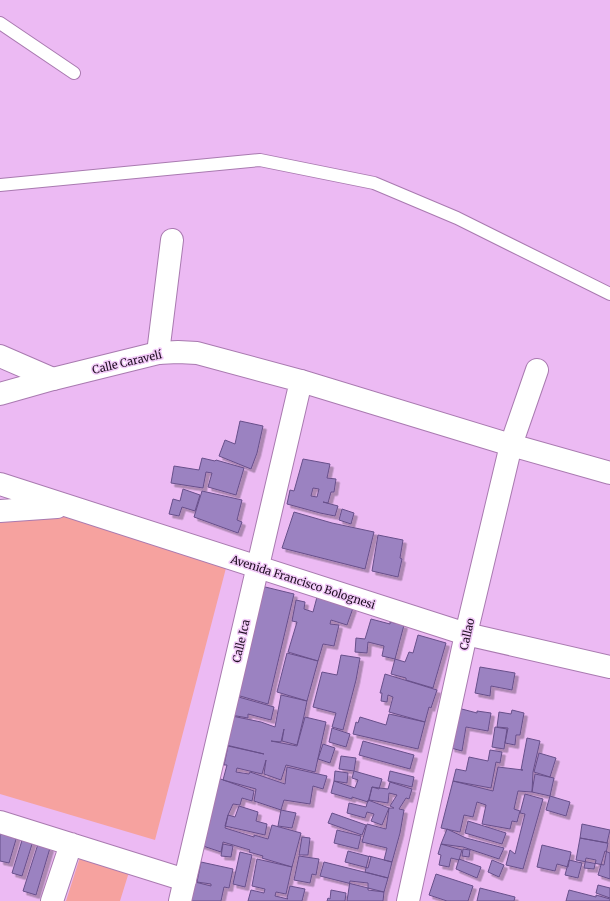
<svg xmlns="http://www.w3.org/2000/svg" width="610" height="901" font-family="Merriweather,serif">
	<defs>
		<filter id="shadow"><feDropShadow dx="3.5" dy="3.5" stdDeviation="0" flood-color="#0004"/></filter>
	</defs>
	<rect width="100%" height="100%" fill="#ecbaf3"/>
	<path fill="#f6a29f" d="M66 516 226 568 155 840 0 794V520Z
		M80 857 129 872 120 901H66Z"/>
	<path fill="#9b82c1" stroke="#674f8a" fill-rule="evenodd" filter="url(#shadow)" d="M240 421 263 426 257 453 251 469 219 456 225 440 235 444Z
		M202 458 215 461 216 460 244 468 236 495 208 487 212 473 206 472 203 488 171 483 174 466 199 470Z
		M303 459 330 464 327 478 336 479 334 492H331L328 503 323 502 338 506 335 516 320 513 287 504 290 490 294 491ZM313 488 319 489 317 497 311 496Z
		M183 489 200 495 195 511 182 507 179 516 169 514 173 499 180 501Z
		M202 491 242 500 237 520 242 522 238 533 194 517Z
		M342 509 354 513 351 524 339 520Z
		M294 512 332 523 374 532 365 569 282 548Z
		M378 535 403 540 400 558 402 559 398 577 372 571Z
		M257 585 294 594 268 704 233 694Z
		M317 597 353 608 347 625 331 620 330 624 339 625 334 646 323 644 318 661 288 652 297 622 292 621 296 600 305 602 304 609 313 612Z
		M371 619 390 624V622L404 625 395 659 382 656 384 646 368 642 367 653 355 652 356 638 365 639Z
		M418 635 446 643 433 688 406 680V678L391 674 395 659 405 662 409 652 413 653Z
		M287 653 318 661 307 701 277 692Z
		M341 655 360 658 356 680 343 730 332 727 336 713 313 707 322 672 337 675Z
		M480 667 515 673 512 690 491 686 490 696 475 693Z
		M385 674 437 690 431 708 429 707 425 722 389 712 393 697 388 695 387 702 381 701 382 693H380Z
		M281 695 307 701 304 716 297 745 282 741 284 729 281 742 271 741 297 746 305 717 326 722 315 772 286 765 281 780 264 774 266 760 262 774 237 768 236 772 249 774 250 772 285 784 287 767 327 776 323 789 313 786 310 804 284 800 281 810 254 801 256 789 223 780 227 765H224L228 746 264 754 226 745 232 716 261 722 275 727Z
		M235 696 274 707 271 720 248 714V718L231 715Z
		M458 708 477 713V711L491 713 488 731 466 727 462 751 451 748Z
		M512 710 524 713 520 735H516L515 745 505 743 508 728 497 727 499 712 511 714Z
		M389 714 425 722 418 749 353 734 356 722 358 723 360 717 386 725Z
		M495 727 507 729 504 749 492 747Z
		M332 728 350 734 346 747 329 742Z
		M527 738 540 741 533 772 532 792 518 791 514 809 520 811 517 822 512 821 510 829 482 824 486 805 477 802 473 817 464 815 460 832 441 828 453 781 493 791 498 767 523 770H521Z
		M363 741 414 755 410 769 359 755Z
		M323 744 335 748 330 763 318 759Z
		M490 750 502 752 500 763 496 762 491 788 453 781 456 769 466 771 469 757 488 761Z
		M539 753 556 758 550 777 534 772Z
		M341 756 356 758 354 771 339 769Z
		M335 771 348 773 347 783 334 781Z
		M354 771 382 779 379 789 372 787 368 802 352 797V799L331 793 334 781 355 788 358 780 352 778Z
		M390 771 414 777 412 787 388 781Z
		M535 774 554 778 550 796 532 792Z
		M215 777 254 791 252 801 242 798 240 805 233 804 228 815 225 828 254 837V835L268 839 272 825 301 833 292 867 262 858 263 856 249 852 250 850 223 842 221 852 200 845Z
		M390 782 412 789 409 799 406 798 399 809 404 810 400 833 392 862 384 860 387 848 362 842 367 824 386 829 389 808H394L390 806 397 795 389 793 388 803 369 800 372 787 388 789Z
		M525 794 543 799 523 869 506 865 510 850 515 854 525 814 520 813Z
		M550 796 570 802 566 816 546 810Z
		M368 800 389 808 382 825 371 821 374 814 367 812 365 818 347 813 349 803 366 807Z
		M239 806 258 812 256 821 267 824 265 835 225 826 228 815 235 817Z
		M281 810 296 813 292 828 278 826Z
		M332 813 366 825 362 835 328 823Z
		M468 821 506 833 502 844 465 833Z
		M582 824 610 830 607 843 580 838Z
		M447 829 466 838 504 848 499 859 463 847 441 844Z
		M337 830 361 836 358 849 334 843Z
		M0 831 17 836 9 863 0 861Z
		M23 837 33 841 22 876 12 873Z
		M302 837 310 838 308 855H299Z
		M580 838 608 843 604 865 576 860Z
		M38 844 50 848 36 895 23 891Z
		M223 844 233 846 231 857 221 856Z
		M441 844 462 850 459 860 451 858 449 867 439 865 441 855 438 854Z
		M542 845 571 852 568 867 557 864 555 871 537 867Z
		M463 849 470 850 469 857 462 856Z
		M348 851 371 857 368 868 345 862Z
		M605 851 610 853V879L598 875Z
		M240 852 252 855 245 887 233 884Z
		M299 856 319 859 316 875 312 874 310 883 294 880Z
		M369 856 392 862 388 878 365 872Z
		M586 858 596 860 594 869 584 868Z
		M257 859 292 867 286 894 276 892 275 896 288 899 287 898 290 886 305 889 302 901H248L251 890 264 893 265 889 252 886Z
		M459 859 481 867 477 878 456 869Z
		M492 860 504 865 499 877 488 872Z
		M569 860 582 863 578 878 565 875Z
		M201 862 233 869 229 888 224 887 221 901H186L191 881 211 886V884L197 882Z
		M324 862 388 878 384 892 320 876Z
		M436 874 473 886 468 901H447L429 895Z
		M350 881 368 883V890L384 892 383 901H347Z
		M598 885 610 888V898L596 893Z
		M480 888 515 897 514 901H477Z
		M331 890 346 893 345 901H327L328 898 330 899Z
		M569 890 596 897V895L610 899V901H566Z"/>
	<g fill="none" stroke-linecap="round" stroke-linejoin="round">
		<g stroke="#a97ab0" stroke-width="14">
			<path id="service" d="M0 23 74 73
				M0 185 260 160 374 183 457 218 610 294"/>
		</g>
		<g stroke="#a97ab0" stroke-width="24">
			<path id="minor" d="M158 353 172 240
				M0 356 53 379
				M301 381 511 445 610 473
				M0 484 466 634 610 667
				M0 511 57 507
				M0 822 185 880
				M52 901 71 844
				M408 901 466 634 511 445 537 370"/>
		</g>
		<g stroke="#a97ab0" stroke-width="24">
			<path id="tertiary" d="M0 394 53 379 158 353 178 352 197 353 301 381 180 901"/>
		</g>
		<use href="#service" stroke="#fff" stroke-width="12"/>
		<use href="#minor" stroke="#fff" stroke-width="22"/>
		<use href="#tertiary" stroke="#fff" stroke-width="22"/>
	</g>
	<g text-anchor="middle" stroke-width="3" stroke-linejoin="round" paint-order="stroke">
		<g font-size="11" fill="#1e0d21" stroke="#f3cbf9">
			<text transform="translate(127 362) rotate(-13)" y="4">Calle Caravelí</text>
			<text transform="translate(303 582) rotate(18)" y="4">Avenida Francisco Bolognesi</text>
			<text transform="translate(467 634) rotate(-77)" y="4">Callao</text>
			<text transform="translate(241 641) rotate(-77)" y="4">Calle Ica</text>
		</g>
	</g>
</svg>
